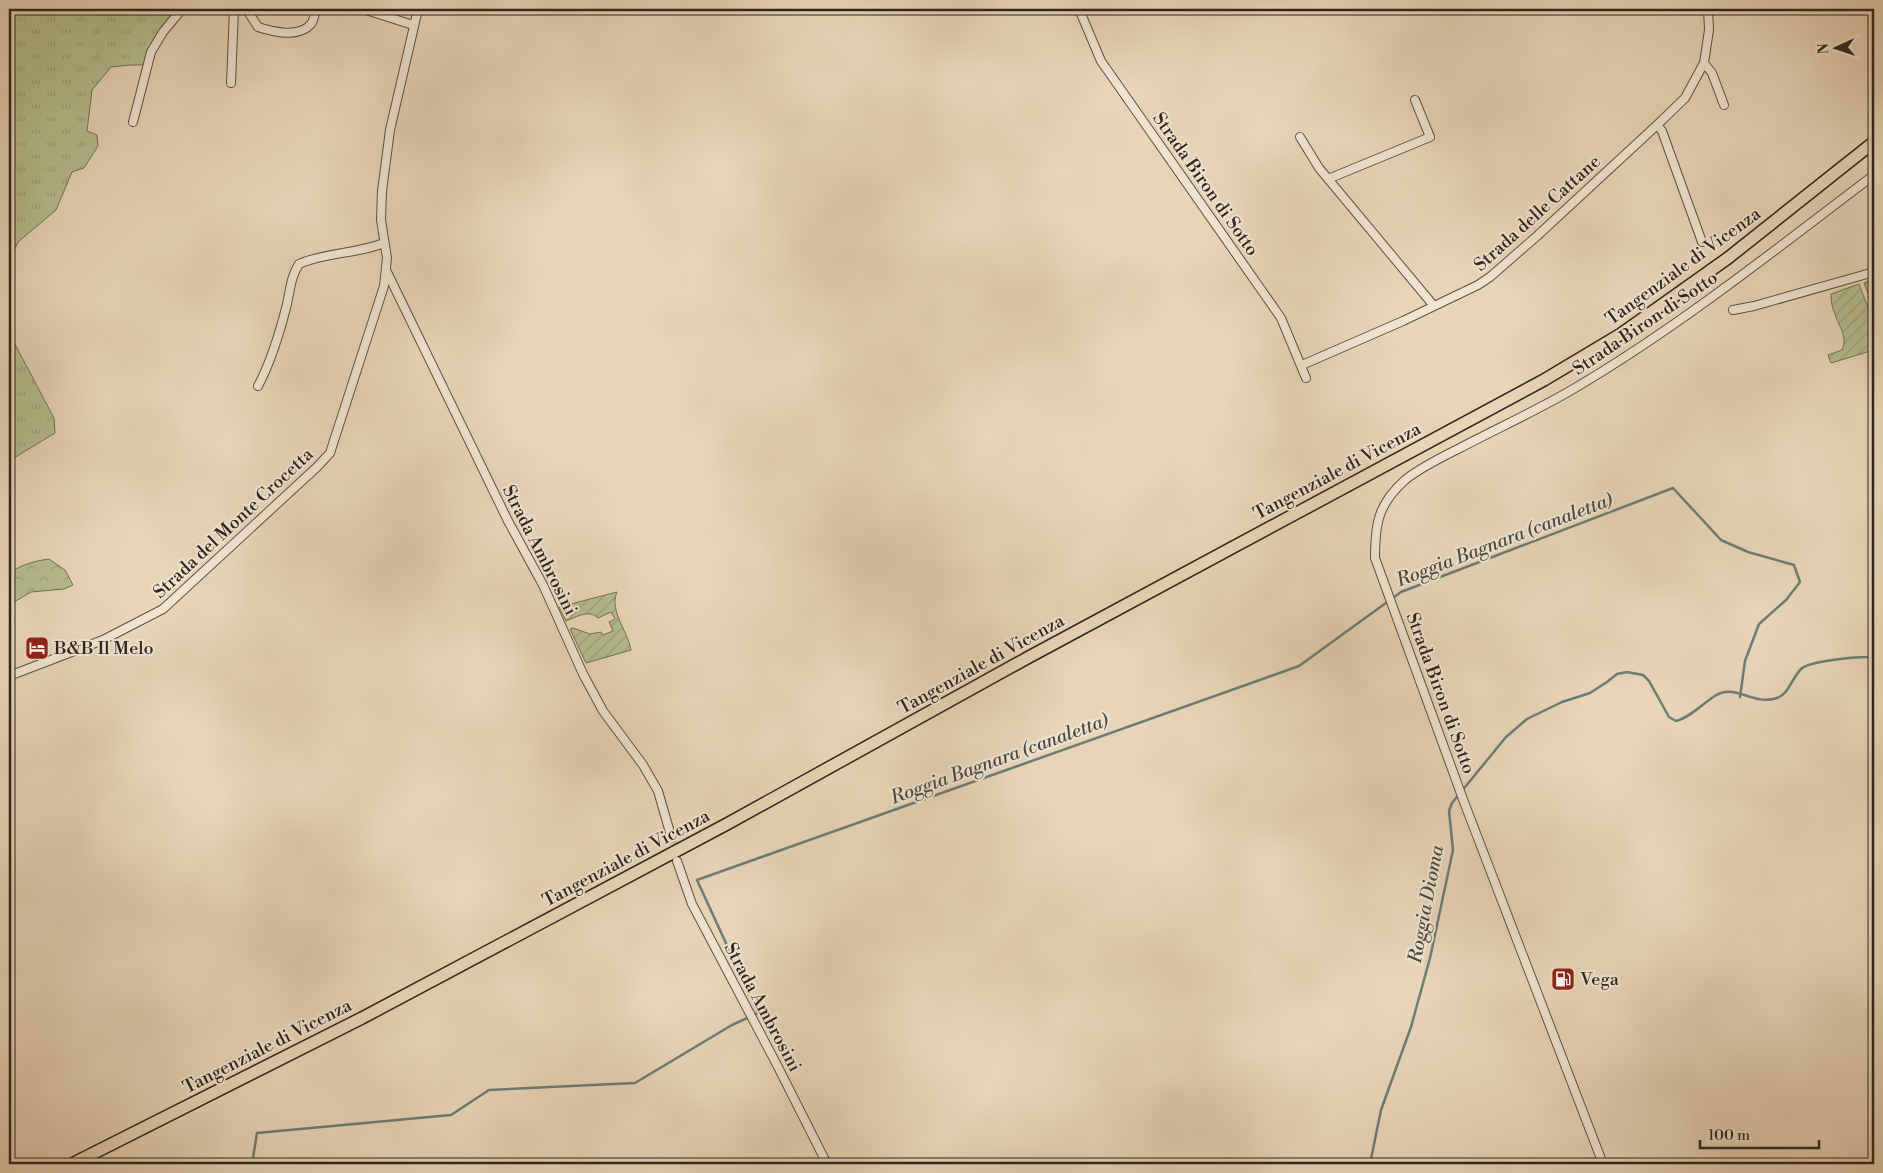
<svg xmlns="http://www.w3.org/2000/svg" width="1883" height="1173" font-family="'Libre Bodoni',serif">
	<defs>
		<pattern id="grass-tufts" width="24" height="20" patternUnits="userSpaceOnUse" patternTransform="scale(1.25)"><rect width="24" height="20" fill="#b5bd8f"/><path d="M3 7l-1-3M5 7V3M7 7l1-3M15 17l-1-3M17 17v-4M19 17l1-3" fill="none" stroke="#9ca27b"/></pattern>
		<pattern id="forest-crowns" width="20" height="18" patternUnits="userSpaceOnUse" patternTransform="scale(1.25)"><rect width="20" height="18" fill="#b5bd8f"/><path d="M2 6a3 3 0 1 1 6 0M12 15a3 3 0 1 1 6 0" fill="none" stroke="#9ca27b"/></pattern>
		<pattern id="garden-furrows" width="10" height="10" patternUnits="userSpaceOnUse" patternTransform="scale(1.25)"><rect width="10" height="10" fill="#b5bd8f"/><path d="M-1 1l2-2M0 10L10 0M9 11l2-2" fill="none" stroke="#9ca27b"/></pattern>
	</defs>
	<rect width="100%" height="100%" fill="#e8d5b8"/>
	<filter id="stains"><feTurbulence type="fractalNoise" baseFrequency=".004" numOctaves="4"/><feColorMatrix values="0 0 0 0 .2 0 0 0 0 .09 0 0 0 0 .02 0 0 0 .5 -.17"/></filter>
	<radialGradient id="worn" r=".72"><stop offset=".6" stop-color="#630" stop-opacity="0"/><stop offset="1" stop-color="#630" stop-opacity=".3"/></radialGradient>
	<path fill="url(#grass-tufts)" stroke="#717156" d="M10 9H177L159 31 143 65H130L111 67 92 90 87 131 97 135 98 146 84 168 72 172 56 210 18 242 9 262Z
		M9 333 54 418 55 433 9 461Z"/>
	<path fill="url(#forest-crowns)" stroke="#717156" d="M49 559 65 570 73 585 64 589 31 592 9 605V573C21 565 34 561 49 559Z"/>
	<path fill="url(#garden-furrows)" stroke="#717156" d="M1874 279V309L1864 283Z
		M1859 284 1874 324V350L1831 363 1828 355 1842 350C1848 336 1839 327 1835 314 1832 308 1831 301 1831 294Z
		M617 592C609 611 627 629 631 650L586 663 570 629 573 628 590 634 601 632 603 635 613 631 609 622 615 619 611 612 598 618C589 609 576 617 566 621L559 607H562L563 611 569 610 567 605Z"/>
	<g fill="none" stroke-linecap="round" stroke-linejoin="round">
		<path stroke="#6d7d75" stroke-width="2.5" d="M252 1164 257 1133 451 1115 489 1090 635 1083 732 1025 758 1013 697 880 1299 666 1401 592 1673 488 1721 540 1748 552 1794 565 1800 582 1786 600 1759 624 1745 661 1740 697
			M1370 1164 1381 1110 1411 1027 1430 958 1453 850 1449 811 1452 803 1506 737 1527 719 1562 702 1590 693 1607 682 1617 674 1627 672 1643 675 1649 681 1669 717 1676 721C1694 717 1710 694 1725 692 1742 689 1755 705 1777 698 1789 694 1792 678 1801 669 1809 661 1854 657 1868 657L1874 654"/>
		<path stroke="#c3b299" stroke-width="8" stroke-dasharray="8 4" stroke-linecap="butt" d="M671 836 676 856"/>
		<g stroke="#5c5143" stroke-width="10">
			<path id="minor" d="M235 9 247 10 258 27C273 32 299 38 311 24 314 20 315 14 316 9
				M363 9 413 25
				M1079 9 1101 61 1281 318 1306 378
				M1704 63 1712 73 1724 105
				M231 83 234 9
				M133 122 151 52 163 32 182 9
				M1657 125 1662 131 1702 242
				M1300 137 1319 168 1434 306
				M1328 179 1430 137 1415 100
				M387 272 508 521 543 585 583 674 603 711 643 765 658 791 671 836
				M1733 310 1754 306 1874 272
				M1302 365 1403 321 1478 285 1490 277 1537 236 1657 125 1685 98 1704 63 1709 30 1708 9
				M258 386C271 362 279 335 286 308 290 293 290 278 299 264 326 252 357 254 384 243
				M9 676 103 640 163 609 317 467 330 453 384 286 387 258 381 220 382 191 390 130 418 9
				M677 861 692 904 777 1065 827 1164
				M1603 1164 1464 802 1375 558C1375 524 1378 504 1405 480 1421 467 1442 457 1460 448 1498 428 1538 410 1575 388 1680 326 1776 249 1874 175"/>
		</g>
		<g stroke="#2d251c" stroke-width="14">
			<path id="highway" d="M72 1164 362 1018 727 824 1029 657 1544 380 1621 334 1728 258 1874 142"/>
		</g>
		<use href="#minor" stroke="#f0e4d1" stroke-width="8"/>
		<use href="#highway" stroke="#e8d5b8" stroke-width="11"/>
	</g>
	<defs>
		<g id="hotel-square" transform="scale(1.25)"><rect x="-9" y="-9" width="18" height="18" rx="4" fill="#8f2418" stroke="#f0e4d1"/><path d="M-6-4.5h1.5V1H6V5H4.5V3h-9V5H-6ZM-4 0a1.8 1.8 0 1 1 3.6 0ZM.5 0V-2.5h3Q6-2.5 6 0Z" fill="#fff"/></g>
		<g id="fuel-square" transform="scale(1.25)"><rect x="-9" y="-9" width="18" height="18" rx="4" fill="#8f2418" stroke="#f0e4d1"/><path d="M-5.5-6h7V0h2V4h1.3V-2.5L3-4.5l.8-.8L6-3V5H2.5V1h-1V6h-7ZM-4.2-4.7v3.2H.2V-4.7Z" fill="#fff"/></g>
	</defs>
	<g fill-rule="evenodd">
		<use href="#hotel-square" x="37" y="648"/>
		<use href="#fuel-square" x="1563" y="979"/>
	</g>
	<g text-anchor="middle" stroke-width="4" stroke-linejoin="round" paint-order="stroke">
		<g font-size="18" fill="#2d251c" stroke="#f0e4d1">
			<text transform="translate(1206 184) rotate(55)" y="6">Strada Biron di Sotto</text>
			<text transform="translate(1537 213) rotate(-42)" y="6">Strada delle Cattane</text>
			<text transform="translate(1683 266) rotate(-36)" y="6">Tangenziale di Vicenza</text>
			<text transform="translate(1645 323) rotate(-34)" y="6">Strada Biron di Sotto</text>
			<text transform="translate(1337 471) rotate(-28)" y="6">Tangenziale di Vicenza</text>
			<text transform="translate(233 523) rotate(-43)" y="6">Strada del Monte Crocetta</text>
			<text transform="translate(540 550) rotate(63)" y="6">Strada Ambrosini</text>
			<text transform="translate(981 664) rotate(-29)" y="6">Tangenziale di Vicenza</text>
			<text transform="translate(1441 693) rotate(70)" y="6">Strada Biron di Sotto</text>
			<text transform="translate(626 858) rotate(-28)" y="6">Tangenziale di Vicenza</text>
			<text transform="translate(763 1007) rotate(62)" y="6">Strada Ambrosini</text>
			<text transform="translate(267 1046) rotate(-27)" y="6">Tangenziale di Vicenza</text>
		</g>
		<g font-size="18" fill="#2d251c" stroke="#f0e4d1" text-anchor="start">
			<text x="54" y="654">B&amp;B Il Melo</text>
			<text x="1580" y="985">Vega</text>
		</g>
		<g font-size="19" font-style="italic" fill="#484a41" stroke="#f0e4d1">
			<text transform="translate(1504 539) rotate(-21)" y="7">Roggia Bagnara (canaletta)</text>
			<text transform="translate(999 758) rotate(-20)" y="7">Roggia Bagnara (canaletta)</text>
			<text transform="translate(1425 904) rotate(-79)" y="7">Roggia Dioma</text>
		</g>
	</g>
	<rect width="1883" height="1173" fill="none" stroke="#e8d5b8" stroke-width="30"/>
	<rect x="10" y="10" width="1863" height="1153" fill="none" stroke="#2d251c" stroke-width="2.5"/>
	<rect x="15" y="15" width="1853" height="1143" fill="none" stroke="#2d251c"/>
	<g transform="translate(1836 48) rotate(267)" stroke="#f0e4d1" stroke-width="4" paint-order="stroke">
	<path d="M0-4L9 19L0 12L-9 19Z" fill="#2d251c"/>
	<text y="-8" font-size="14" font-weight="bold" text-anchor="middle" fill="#2d251c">N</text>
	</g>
	<path d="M1700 1140v8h119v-8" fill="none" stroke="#2d251c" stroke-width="2.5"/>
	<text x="1708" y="1140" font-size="15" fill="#2d251c" stroke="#f0e4d1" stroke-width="4" paint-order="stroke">100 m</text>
	<rect width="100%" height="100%" filter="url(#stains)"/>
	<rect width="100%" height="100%" fill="url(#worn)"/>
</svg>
